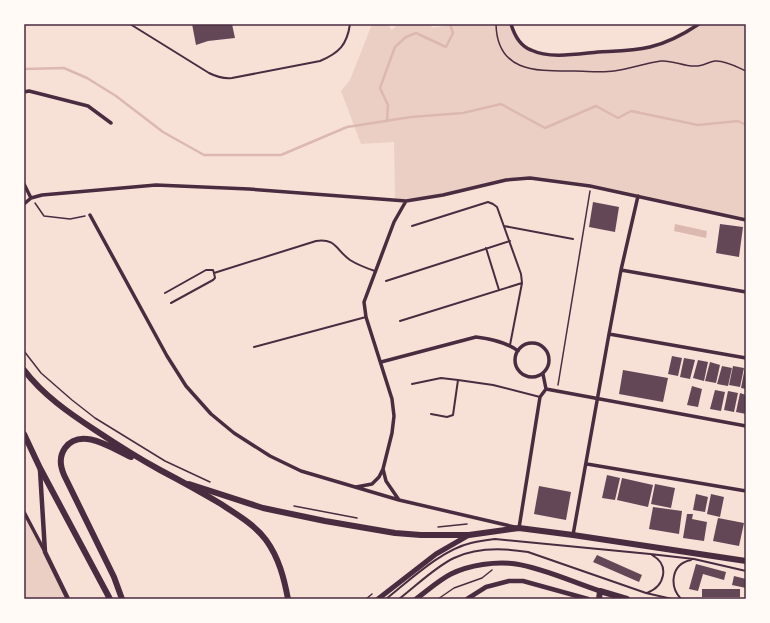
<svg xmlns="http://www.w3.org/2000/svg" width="770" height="623" font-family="'IBM Plex Sans',sans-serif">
	<rect width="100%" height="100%" fill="#f7e1d7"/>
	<path fill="#ebcfc5" d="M372 24H387L392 30 398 24H429L433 28 454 24H511L513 32 529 50 558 55 629 50 672 40 699 24H746V220L590 186 530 178 506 180 443 195 395 200 394 142 361 144 341 91 350 80Z
		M24 512 68 599H24Z"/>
	<path fill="#dcb8b0" d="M675 224 707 231 706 238 674 231Z"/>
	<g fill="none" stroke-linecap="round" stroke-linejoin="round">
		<path stroke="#dcb8b0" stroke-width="2.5" d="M24 69 64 68 87 78 116 96 163 132 204 155H281L347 127 411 117 463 113 501 104 545 128 596 106 618 118 631 111 698 125 738 121 746 125
			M387 121 388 105 380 88 395 47 406 37 416 33 446 47 453 33 450 24"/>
	</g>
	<path fill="#644757" d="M192 24H232L235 38 208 41 196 45Z
		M593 202 619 207 615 232 589 227Z
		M720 224 743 227 739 257 716 253Z
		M672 356 682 358 678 376 668 374Z
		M684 358 695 360 690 379 680 377Z
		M698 360 708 362 704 381 693 378Z
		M710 362 720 365 716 383 705 381Z
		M722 366 732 368 728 386 717 384Z
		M733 366 744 368 740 387 729 385Z
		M745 367H746V389L741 388Z
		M623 370 668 378 663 402 619 394Z
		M692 386 702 389 698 407 687 405Z
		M715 390 725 392 721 411 710 409Z
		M728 391 738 393 734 412 724 410Z
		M740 393 746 395V414L736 412Z
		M607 475 620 478 615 500 602 498Z
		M622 478 653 485 648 507 617 500Z
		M655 484 675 488 671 508 651 504Z
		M539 486 571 492 566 520 534 514Z
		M696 494 708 497 705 512 693 510Z
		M711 494 724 497 720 517 707 514Z
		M653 507 682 511 679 534 649 529Z
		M687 514H693L692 519 707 522 704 541 683 538Z
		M718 518 744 523 739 546 713 541Z
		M597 555 642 575 639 582 593 562Z
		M696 564 726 572 724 580 703 574 698 591 689 589Z
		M734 576 746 579V588L732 585Z
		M702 589H740V597H702Z"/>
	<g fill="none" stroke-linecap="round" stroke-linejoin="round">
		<path stroke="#4a2c40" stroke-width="1.5" d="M496 24C497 73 537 71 574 71 587 71 601 73 614 71 630 69 645 63 661 61 672 60 683 66 694 66 701 67 708 62 715 61 725 60 737 67 746 71
			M35 203 44 216 70 219 85 216
			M24 351 41 373 72 400 95 418 165 461 210 482
			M558 385 590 191
			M294 506 357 518
			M438 527 467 524
			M366 599 372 594
			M438 599 454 588 482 578 492 570"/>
		<path stroke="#4a2c40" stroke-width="2" d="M130 24 209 73C217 77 223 79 232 78L320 61C339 53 347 45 350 24
			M412 226 488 202 493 204 497 207 521 274 522 283 510 345
			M504 226 573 239
			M486 248 499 290
			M214 273 316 241C336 238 336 250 350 260 358 265 366 268 375 271
			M386 281 510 241
			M165 293 206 270H213L214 273
			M171 303 213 280 215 278 214 273
			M400 321 522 283
			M254 347 366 317
			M412 384 441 378 458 380 493 385 540 397
			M431 414 447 417 453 415 458 380
			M647 593C665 586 670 565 652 555
			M386 599C410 580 441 550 471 543 479 541 487 540 495 539L650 554 694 559 746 571
			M399 599C416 586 435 567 454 558 477 547 504 548 528 552L646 593 672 599
			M681 599C669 586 671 564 691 560"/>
		<path stroke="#4a2c40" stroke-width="3.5" d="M511 24C514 34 520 46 531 50 550 59 577 54 598 52 615 51 633 51 650 47 667 43 684 34 699 24
			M24 92 29 91 88 106 111 123
			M24 184 31 198
			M24 204 31 198 42 195 156 185 249 189 406 201 443 195 506 180 530 178 590 186 746 220
			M90 215 167 356 186 386 211 414 234 433 270 456 301 471 399 500 519 528 540 397 546 389 543 374
			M621 270 746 292
			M609 334 746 358
			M515 360a17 17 0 1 1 34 0a17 17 0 1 1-34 0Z
			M381 362 476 337C492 339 506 342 518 351
			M546 389 746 426
			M587 464 746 491
			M383 469 386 481 399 500
			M356 487 372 484 379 477 383 469 392 433 394 416 392 399 366 317 364 302 394 222 406 201
			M24 512 44 550
			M573 535 609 334 621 270 638 196"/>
		<path stroke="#4a2c40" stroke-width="4.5" d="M40 470 45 552 68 599
			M467 599 486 587 509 581H523L588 599"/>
		<path stroke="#4a2c40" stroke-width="5" d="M378 599 436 554 469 535
			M416 599C427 591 439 580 451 574 469 565 496 561 516 564 543 568 575 583 600 591"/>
		<path stroke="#4a2c40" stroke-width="6" d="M189 484 263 508 325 521 395 533 421 535H469L519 528 573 535 746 561
			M599 599 600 591 627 599"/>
		<path stroke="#4a2c40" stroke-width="6" d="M24 370C43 395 69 413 95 430 116 444 138 458 160 470 181 481 201 492 221 504 237 515 254 524 266 540 279 558 284 578 288 599
			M24 434 40 468 110 599
			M122 599 114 577 64 475C60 465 59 457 65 448 81 426 113 449 131 457"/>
	</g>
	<rect width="770" height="623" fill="none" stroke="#fffaf5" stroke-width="50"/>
	<rect x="25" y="25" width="720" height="573" fill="none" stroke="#4a2c40" stroke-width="1.5"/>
</svg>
